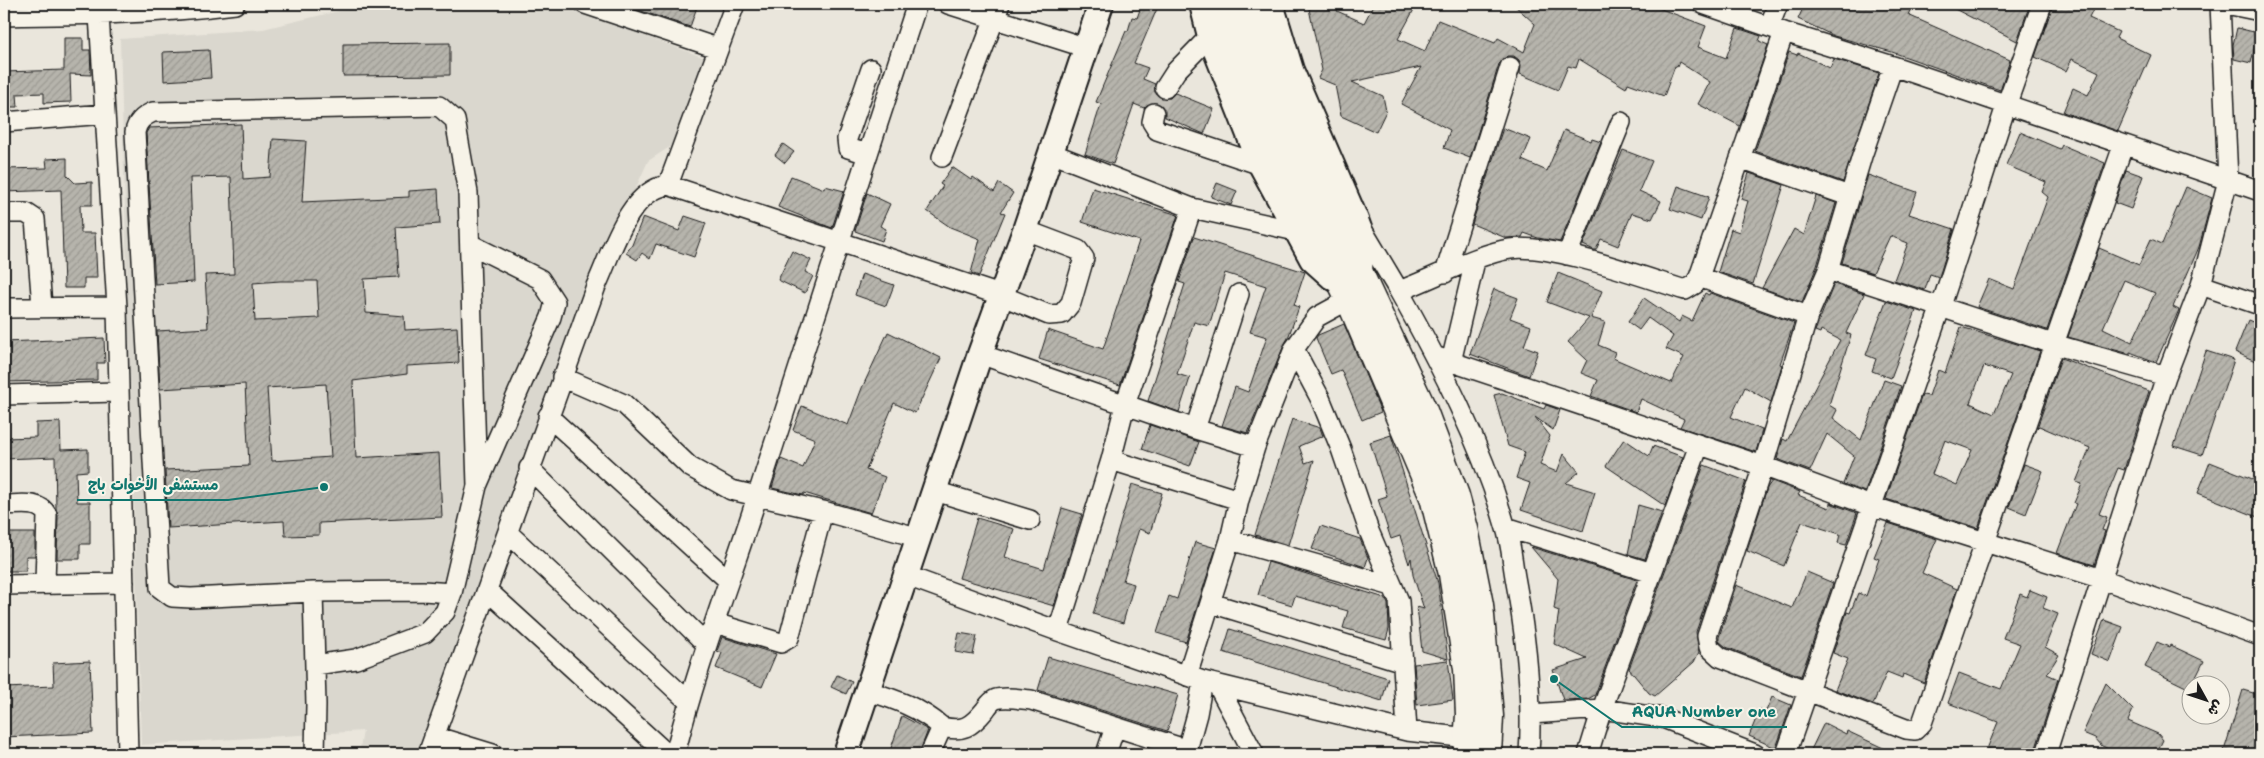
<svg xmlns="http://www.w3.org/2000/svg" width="2264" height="758" font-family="'Shantell Sans','Playpen Sans Arabic',sans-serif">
	<defs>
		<pattern id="building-hatch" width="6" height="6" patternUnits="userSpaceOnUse" patternTransform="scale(1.25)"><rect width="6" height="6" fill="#b6b4ac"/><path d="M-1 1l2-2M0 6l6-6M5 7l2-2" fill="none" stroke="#9c9a93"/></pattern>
	</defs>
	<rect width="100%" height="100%" fill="#eae6dc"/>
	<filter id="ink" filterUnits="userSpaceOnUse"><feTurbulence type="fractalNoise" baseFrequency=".02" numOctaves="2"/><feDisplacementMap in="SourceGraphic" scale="10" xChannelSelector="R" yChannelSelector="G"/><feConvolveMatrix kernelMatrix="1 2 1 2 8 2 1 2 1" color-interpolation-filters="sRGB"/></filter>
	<g filter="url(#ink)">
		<path fill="#dad7ce" d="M368 4H482L577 11 708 59 679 141 648 161 564 349 464 625 423 754H359L363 731 141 745 120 39 263 29Z"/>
		<path fill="url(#building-hatch)" stroke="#1c1c1c" fill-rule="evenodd" d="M620 4H698L690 27Z
			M1142 4H1159L1134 63 1148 68 1143 79 1155 84V93L1159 98H1170L1175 93 1214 109 1204 134 1165 117V109L1157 102H1150L1144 108 1134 104 1113 164 1085 154 1101 104 1096 102 1126 31H1128L1132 17 1137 18Z
			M1308 4H1341L1337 11 1364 23 1374 4H1417L1398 39 1425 51 1438 20 1495 43 1498 38 1524 52 1535 24 1513 4H1648L1706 26 1698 47 1726 58 1737 28 1761 36 1759 41 1768 45 1740 126 1698 104 1710 82 1679 62 1677 67 1675 66 1664 96 1628 83 1626 88 1579 59 1576 68 1568 66 1558 90 1520 74 1521 65 1519 60 1514 56H1507L1499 64 1470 158 1444 148 1450 130 1401 104 1421 67 1352 82 1383 96 1386 111 1376 132 1341 116 1335 85 1318 78 1322 70Z
			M1805 4H1913L1908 15 2010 60 2000 90 1892 52 1834 36 1798 19Z
			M1945 4H2030L2017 41Z
			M2053 4H2096L2089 18 2119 32 2116 38 2151 55 2118 131 2063 112 2073 88 2088 95 2099 72 2072 59 2066 71 2035 57Z
			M2237 28 2258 33 2251 63 2234 59 2233 45Z
			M64 38H83V50H90L91 75 70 74 71 102 44 103V93L17 94 18 107H4V72L64 70Z
			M450 43V75L343 76V44Z
			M209 50 211 78 164 81 163 52Z
			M1789 52 1797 55 1798 53 1830 68 1834 59 1879 73 1843 182 1755 151Z
			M241 124 243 179 270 177 273 139 306 141 302 202 409 197V191L438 189 440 224 396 227 399 277 364 279 366 313 404 316 405 330 457 327 459 363 407 366V374L353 381 356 458 439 453 442 517 319 523V535L285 536 284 521 168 528 165 470 249 466 245 384 160 389 157 331 208 328 205 275 234 274 231 177 190 178 194 282 155 284 146 133 149 128ZM280 281H317L319 318 255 321 253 283ZM326 384 331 457 272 461 267 388Z
			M1503 128 1531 139 1522 160 1547 171 1564 130 1591 141 1592 139 1601 142 1560 242 1538 238 1524 233 1522 237 1506 238 1472 224Z
			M2020 132 2060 149 2062 145 2105 163 2047 330 1977 307 1989 279 2014 289 2048 197 2042 192 2046 182 2006 165Z
			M783 144 794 152 785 163 775 155Z
			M1623 150 1652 161 1639 191 1661 201 1652 219 1632 213 1618 246 1601 239 1596 250H1594L1583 245Z
			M67 158V175L75 183 92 182V205H80L81 233H95L97 278H84V288H64L61 190 4 192V169L47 168 46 159Z
			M952 167 971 180 973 177 994 192 999 183 1013 193 1001 212 1005 213 979 276 971 273 980 239 950 227 927 211 943 186 940 184Z
			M2126 170 2143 176 2131 209 2115 203Z
			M1749 173 1784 185 1753 284 1718 272 1731 229 1739 232 1748 201 1741 199Z
			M1868 175 1917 192 1909 214 1954 229 1939 277 1930 274 1925 290 1894 280 1908 243 1890 236 1873 273 1842 263Z
			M791 176 824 189 825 186 844 191 832 228 778 207Z
			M1217 183 1237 191 1231 205 1211 197Z
			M1678 186 1709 197 1701 220 1670 209Z
			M2186 187 2212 198 2199 247 2173 307 2179 310 2156 362 2130 352V354L2068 337 2099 248 2139 265 2151 239 2162 244ZM2124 280 2155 293 2132 342 2103 328Z
			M1093 188 1178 215 1120 385 1039 359 1048 330 1103 349 1139 241 1082 222Z
			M867 193 890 204 880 226 886 229 882 241 855 231Z
			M1816 196 1836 203 1817 266 1802 302 1762 288 1794 229 1804 235Z
			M685 216 706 223 694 257 656 244 650 259 642 253 637 260 626 253 632 245 643 217 679 231Z
			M1194 237 1305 272 1294 305 1299 307 1288 338 1284 345 1248 433 1222 426 1235 387 1248 392 1267 337 1250 332 1266 286 1225 273 1209 326 1194 322 1177 374 1190 378 1179 412 1148 401 1185 284 1179 282Z
			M792 251 811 260 805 272 813 276 805 293 778 280Z
			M1558 273 1602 291 1591 318 1605 322 1598 345 1615 352 1613 358 1671 383 1684 357 1666 349 1673 336 1648 318 1639 330 1628 322 1644 298 1679 322 1682 316 1692 321 1705 293 1709 295 1710 293 1794 323 1780 364 1782 365 1771 402 1745 387 1731 417 1762 430 1756 452 1680 427 1684 419 1641 399 1636 412 1591 396 1598 380 1581 373 1587 360 1568 342 1589 318 1547 302Z
			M862 274 894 285 886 306 855 295Z
			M1834 284 1864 294 1846 333 1851 335 1829 405 1837 410 1833 418 1861 440 1884 380 1901 386 1865 492 1843 484 1854 456 1827 434 1810 471 1777 459 1783 439 1787 441 1840 340 1821 330 1820 333 1815 331Z
			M1494 289 1518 298 1510 318 1531 326 1524 346 1538 351 1529 376 1470 354Z
			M1886 301 1916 311 1891 378 1872 371 1876 359 1866 355Z
			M2248 320 2260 325V363L2235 352Z
			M1344 324 1381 412 1362 420 1341 370 1331 374 1316 338 1318 335Z
			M1961 327 2040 351 1978 528 1886 499 1922 395 1929 396 1938 370 1945 373ZM1984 366 2011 375 1994 414 1970 403ZM1945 440 1972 450 1957 485 1932 474Z
			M888 332 941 358 915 413 894 403 866 470 885 477 871 513 804 493 803 495 772 488 781 459 803 468 815 439 793 430 802 406 848 425 862 388Z
			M104 338 105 363H97V380L4 382V342Z
			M2206 351 2234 360 2202 455 2174 446Z
			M2061 358 2149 391 2124 470 2118 468 2099 514 2107 517 2102 530 2105 531 2094 565 2057 553 2076 504 2074 503 2082 484 2076 482 2090 448 2039 426 2037 428Z
			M1502 393 1544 409 1546 405 1560 410 1553 430 1535 417 1550 436 1540 465 1557 472 1564 454 1579 472 1566 483 1595 492 1583 531 1521 510 1530 483 1516 478 1525 452 1508 446 1494 395Z
			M1292 419 1320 428 1323 436 1299 446 1305 463 1314 460 1288 545 1255 535Z
			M60 422 61 450 88 449V471L76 472 77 502H90V544H80V559H57L58 515 56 509 55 457 4 459V438L36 437V423Z
			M1150 425 1199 442 1190 466 1142 449Z
			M1391 435 1438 583 1448 659 1422 651 1417 607 1424 609 1413 575 1411 558 1409 564 1400 536 1391 539 1378 499 1387 496 1370 442Z
			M1624 439 1649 456 1653 446 1683 457 1665 506 1606 466Z
			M2210 462 2260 482V518L2198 493Z
			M2024 464 2043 471 2026 514 2009 507Z
			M1704 465 1746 481 1696 632 1699 652 1694 662 1655 696 1649 693 1629 669Z
			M1772 481 1800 492 1798 495 1829 508 1830 503 1857 513 1846 545 1838 543 1840 534 1802 522 1784 566 1747 551 1767 488Z
			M1132 484 1162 493 1150 533 1139 529 1123 581 1134 584 1123 623 1093 614Z
			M1638 505 1662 512 1645 559 1628 554Z
			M1062 508 1082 514 1054 606 959 578 977 518 1014 529 1005 557 1044 569Z
			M1888 523 1937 539 1922 573 1957 589 1924 683 1903 674 1902 678 1887 672 1873 704 1835 690 1848 659 1833 653 1847 612 1850 613 1858 593 1866 596 1879 559 1874 557Z
			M1321 526 1360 539 1368 558 1365 567 1312 549Z
			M4 533H35V556H26V571H6V567L4 568Z
			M1195 542 1216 548 1186 642 1157 633 1169 596 1177 599Z
			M1531 547 1637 580 1595 695 1588 699 1563 700 1553 670 1587 659 1554 644 1559 611 1554 609 1558 579Z
			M1268 562 1385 598 1388 604 1389 629 1386 640 1343 628 1348 611 1295 596 1292 605 1258 595Z
			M1807 572 1833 583 1801 676 1726 647 1719 641V637L1736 585 1792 608Z
			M2030 590 2047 597 2043 608 2058 614 2045 647 2059 655 2047 674 2058 679 2034 754H2000L1987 749 1998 722 1948 703 1959 673 2001 689 2020 644 2003 638 2020 594 2027 597Z
			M2104 620 2123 627 2110 662 2091 654Z
			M1230 629 1388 678 1382 701 1223 652Z
			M959 633 977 636 973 655 955 652Z
			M722 637 776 654 762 687 716 668 722 653 717 651Z
			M2157 642 2169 647 2170 645 2204 661 2190 689 2145 667Z
			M1048 657 1178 695 1167 731 1038 690Z
			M1448 660 1453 700 1417 705 1414 664Z
			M90 661 93 733 4 737V688L54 686 53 663Z
			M837 675 852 682 846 694 831 687Z
			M2106 683 2133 710 2128 721 2158 734 2163 740 2156 754H2119L2102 746 2095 738 2083 733Z
			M2243 690 2260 695V736L2255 754H2223Z
			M1772 697 1791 705 1776 748 1749 736 1760 709 1766 711Z
			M902 716 928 730 919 754H889Z
			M1824 723 1846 734 1847 731 1896 754H1809Z"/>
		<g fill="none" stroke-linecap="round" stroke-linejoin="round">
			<path stroke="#c1beb6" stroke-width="19" stroke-dasharray="19 9" stroke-linecap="butt" d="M1154 113 1165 88"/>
			<g stroke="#1c1c1c" stroke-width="22">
				<path id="minor" d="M96 4 99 15 117 307 128 754
					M585 4 717 48
					M948 4 1087 48
					M1703 4 1784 32 1893 66 2228 180 2220 4
					M2226 4 2260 11
					M4 16C81 15 158 14 235 4
					M1769 27 1778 4
					M1893 66 1862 156 1828 270 1808 316 1763 466 1707 636 1709 647 1720 657 1906 729 1915 730 1922 723 2123 146
					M1165 88 1176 71 1210 36
					M1154 113 1152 122 1157 130 1261 165
					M4 122 105 114
					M1051 153 1192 208 1296 231
					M868 154 848 148 847 139 871 69
					M942 157 1000 4
					M1740 158 1849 196
					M668 185 735 4
					M4 213H26L35 219 42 306
					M1359 224 1399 291
					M1567 255 1621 122
					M1828 270 2053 344 2166 376
					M1445 273 1510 67
					M1699 277 1808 316
					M2201 285 2260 305
					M4 308 117 307
					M1294 349 1320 398 1341 449 1369 531 1399 601 1407 731 1468 738
					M980 354 1195 429 1255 447
					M1437 357 1763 466 1871 506 2102 579 2260 636
					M1451 362 1475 261
					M562 377 624 404 690 467 731 490 823 511 920 538
					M4 395 117 392
					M548 416 728 580
					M1195 429 1239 294
					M1111 460 1239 500
					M529 468 706 644
					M935 491 1030 520
					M4 505C18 505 40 500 47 515L45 583
					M1506 527 1652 573
					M508 533 688 701
					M1230 540 1392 586
					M907 576 1058 631 1203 681 1407 731
					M4 585 124 583
					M488 591 667 754
					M313 592 316 705 315 754
					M452 593 423 591 313 592 191 598 172 597 160 588 135 132C137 121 144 116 153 112L439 106 455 120 468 193 477 486
					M1211 603 1403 662
					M715 623 781 643 789 638 823 511
					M1058 631 1111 460 1125 405 1192 208
					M315 665 356 659 425 633 445 612 452 593 477 486 551 317 555 302 540 279 470 244
					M1187 676 1230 540 1239 500 1255 447 1294 349 1317 317 1350 299
					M1218 686 1254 754
					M868 691C895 699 920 708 942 727
					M1531 714 1602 709 1699 445
					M434 736 493 754
					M428 754 596 286C612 252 628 191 668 185L1000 295 1049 315 1062 314 1071 303 1084 258 1078 250 1025 230
					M675 754C697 665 730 581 758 494 811 331 863 167 917 4
					M930 754 942 727C963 732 971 727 985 710 988 706 991 701 996 699 1006 696 1020 699 1031 700L1188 750
					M1106 754 1115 727
					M1186 754 1197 714 1203 681
					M1529 754C1533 695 1526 636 1515 577 1512 560 1511 542 1505 525 1481 443 1441 366 1399 291 1432 279 1477 254 1510 249 1551 243 1643 277 1685 290L1695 284 1699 277 1784 32
					M1588 754 1602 709 1663 718 1755 754
					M1786 754 1941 306 2006 106 2042 4
					M2046 754 2166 376 2201 285 2228 180 2260 191"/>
			</g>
			<g stroke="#1c1c1c" stroke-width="28">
				<path id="major" d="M1202 4 1210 36 1261 165 1312 259 1332 277 1343 284
					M1271 4 1291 70 1356 220 1361 234 1360 277
					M846 754 980 354 1025 230 1101 4"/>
			</g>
			<g stroke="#1c1c1c" stroke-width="31">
				<path id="highway" d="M1221 4 1226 22 1259 110 1350 299 1434 497 1453 574 1468 669 1470 715 1467 754
					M1249 4 1261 50 1287 119 1423 411 1455 496 1464 529 1479 605 1489 716 1487 754"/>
			</g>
			<use href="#minor" stroke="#f7f3e8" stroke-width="19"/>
			<use href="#major" stroke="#f7f3e8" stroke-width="24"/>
			<use href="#highway" stroke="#f7f3e8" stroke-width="28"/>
		</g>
	</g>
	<path fill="none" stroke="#0f766e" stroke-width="2" d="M324 487L228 500H77M1554 679L1622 727H1787"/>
	<g fill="#0f766e" stroke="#f7f3e8" stroke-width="2">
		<circle cx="324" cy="487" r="5"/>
		<circle cx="1554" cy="679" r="5"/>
	</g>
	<g font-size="15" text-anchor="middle" font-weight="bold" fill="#0f766e" stroke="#f7f3e8" stroke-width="4" stroke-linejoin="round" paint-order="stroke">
		<text x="153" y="490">مستشفى الأخوات باج</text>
		<text x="1704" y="717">AQUA Number one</text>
	</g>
	<rect width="2264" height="758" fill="none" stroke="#f7f3e8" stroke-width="20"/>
	<rect x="10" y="10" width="2244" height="738" fill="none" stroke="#1c1c1c" stroke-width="2" filter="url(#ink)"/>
	<g transform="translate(2206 700) rotate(130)"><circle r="24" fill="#f7f3e8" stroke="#9f9d96"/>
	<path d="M0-4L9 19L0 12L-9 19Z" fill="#1c1c1c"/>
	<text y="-8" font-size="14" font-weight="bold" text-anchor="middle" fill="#1c1c1c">ش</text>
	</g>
</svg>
